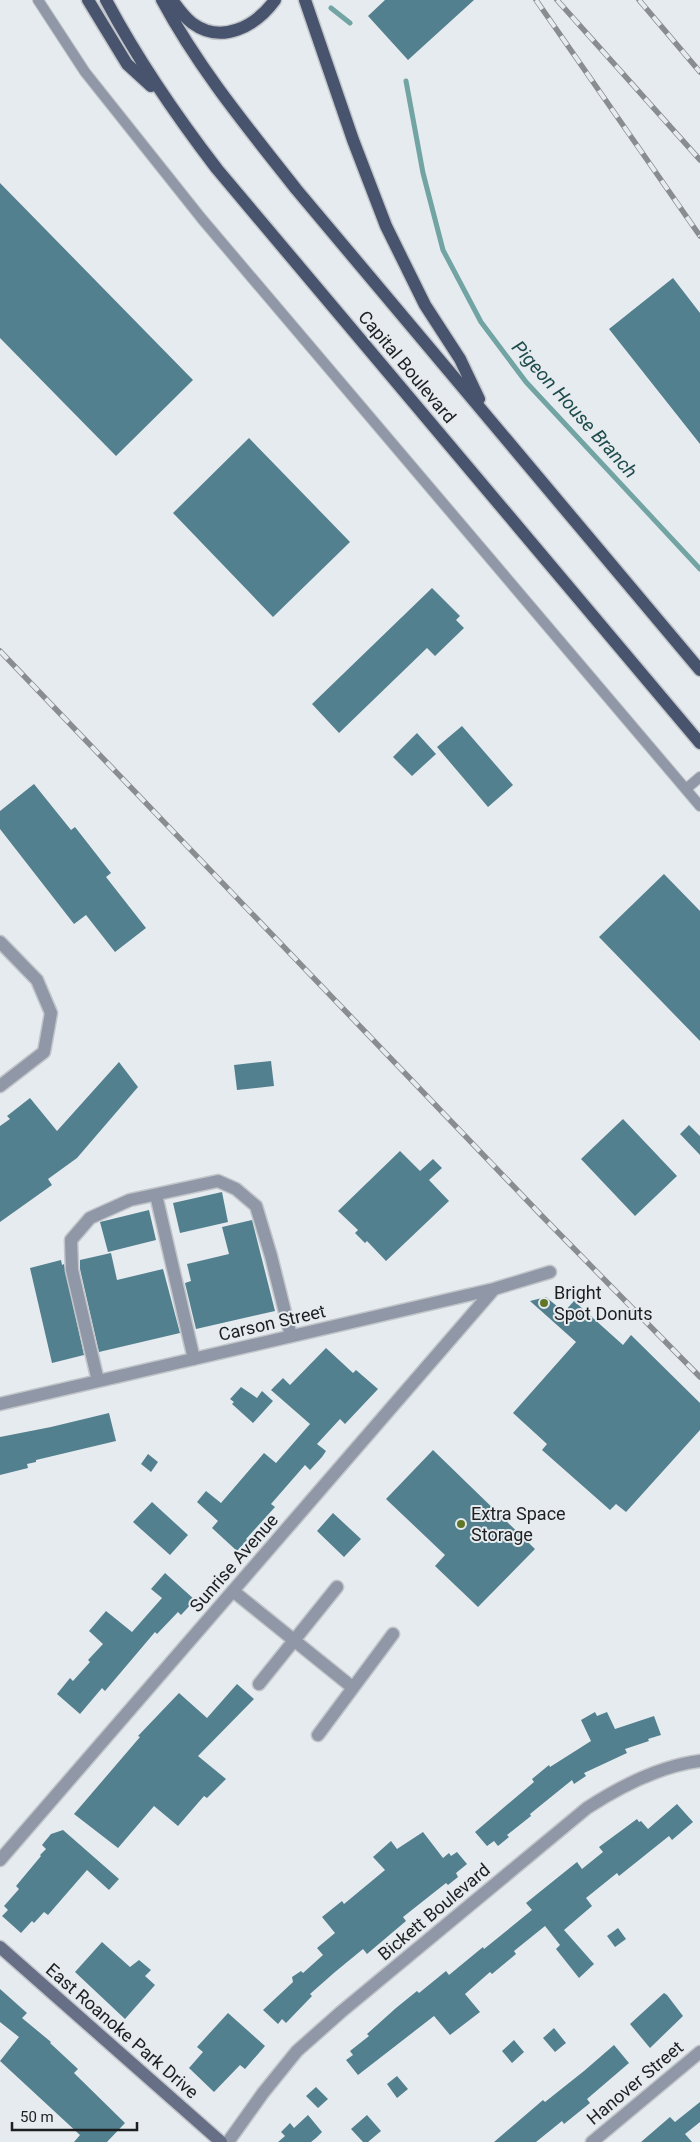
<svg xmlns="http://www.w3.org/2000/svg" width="700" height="2142" font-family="Roboto,sans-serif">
	<rect width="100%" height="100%" fill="#e6ebef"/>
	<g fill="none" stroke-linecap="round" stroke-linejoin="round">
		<path stroke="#72a4a4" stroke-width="5" d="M331 8 350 23
			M406 81 423 173 443 250 481 322 526 382 700 569"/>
	</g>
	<path fill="#53808e" d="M385 0H474L408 60 368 16Z
		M0 183 193 380 116 456 0 338Z
		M673 278 700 313V444L609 329Z
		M249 438 350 542 273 617 173 513Z
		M432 588 460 616 456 620 464 628 435 656 427 648 339 733 312 704Z
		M462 726 513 785 488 807 437 747Z
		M417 733 436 754 412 776 393 757Z
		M34 784 71 830 75 827 111 873 106 877 146 928 115 952 86 915 74 924 0 829V811Z
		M664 874 700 911V1041L599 937Z
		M271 1061 274 1086 237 1090 234 1065Z
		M119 1062 138 1087 77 1158 48 1179 52 1185 0 1222V1126L10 1119 7 1116 30 1098 57 1131Z
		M623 1119 677 1176 635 1216 581 1159Z
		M689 1125 700 1136V1155L680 1134Z
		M400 1151 420 1171 433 1159 442 1168 429 1180 449 1201 386 1261 367 1241 365 1243 355 1233 358 1230 338 1211Z
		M222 1192 228 1222 180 1233 173 1203Z
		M149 1210 156 1240 108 1252 100 1222Z
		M252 1220 275 1311 196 1329 185 1283 191 1281 187 1264 229 1254 222 1227Z
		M111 1253 117 1280 163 1269 180 1333 99 1352 80 1269V1260Z
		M61 1260 62 1265 64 1264 84 1355 52 1363 30 1268Z
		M546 1297 564 1312 574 1301 623 1345 631 1335 700 1403V1430L626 1512 616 1504 610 1510 542 1450 547 1444 513 1413 576 1342 530 1301Z
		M326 1348 353 1373 356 1370 378 1389 345 1424 340 1419 317 1444 326 1451 322 1457 310 1470 305 1465 271 1504 275 1507 246 1539 247 1540 237 1551 212 1528 218 1521 197 1502 206 1491 221 1503 264 1453 276 1463 310 1424 271 1390 283 1378 290 1385Z
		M241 1387 257 1398 262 1391 273 1401 253 1423 232 1404 234 1402 230 1399Z
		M109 1413 116 1441 36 1460V1462L27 1464 28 1468 0 1475V1437L51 1427Z
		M433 1450 535 1549 478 1607 435 1566 445 1555 386 1499Z
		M148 1454 158 1462 151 1472 141 1464Z
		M152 1502 188 1535 170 1555 133 1522Z
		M333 1513 361 1539 344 1557 317 1531Z
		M165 1573 195 1600 181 1615 178 1612 157 1634 155 1632 105 1691 102 1688 80 1714 57 1694 70 1678 73 1681 90 1662 88 1660 103 1644 89 1631 106 1611 132 1632 162 1598 151 1589Z
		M237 1684 254 1699 198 1756 226 1779 207 1798 204 1796 178 1826 154 1806 118 1848 74 1814 140 1737 138 1736 179 1693 207 1718Z
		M595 1712 597 1716 607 1712 615 1729 654 1716 661 1735 648 1739 649 1741 625 1749 627 1753 584 1773 586 1776 574 1784 572 1780 530 1814 531 1816 507 1835 509 1837 498 1846 494 1841 487 1846 475 1832 534 1782 532 1779 549 1765 550 1767 591 1741 581 1720Z
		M677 1804 693 1822 672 1840 669 1836 619 1876 617 1873 586 1898 592 1906 564 1930 594 1964 579 1978 556 1949 560 1945 545 1926 514 1951 516 1954 492 1974 490 1972 465 1994 480 2012 450 2035 434 2016 358 2075 346 2060 353 2055 350 2051 369 2036 367 2034 396 2008 417 1991 419 1993 446 1971 449 1975 483 1947 484 1949 532 1910 526 1903 577 1862 582 1869 603 1852 599 1847 637 1819 639 1822 641 1821 648 1829Z
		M63 1830 119 1879 109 1890 87 1870 48 1915 44 1912 34 1923 32 1921 21 1933 2 1916 8 1910 4 1906 19 1889 16 1886 41 1856 40 1855 46 1849 42 1845 51 1834Z
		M423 1832 443 1858 449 1853 451 1856 457 1852 467 1864 456 1873 458 1877 448 1885 446 1883 403 1917 406 1921 367 1954 363 1949 335 1972 310 1994 312 1996 286 2023 282 2019 278 2024 263 2010 293 1982 292 1977 301 1971 303 1973 323 1955 317 1948 335 1933 322 1917 342 1901 344 1904 385 1870 373 1857 391 1841 397 1849Z
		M618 1928 626 1939 615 1947 607 1936Z
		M102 1942 130 1967 139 1960 151 1970 145 1976 155 1985 125 2019 75 1972Z
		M0 1989 27 2013 22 2018 51 2042 50 2043 78 2069 74 2073 125 2123 107 2142H74L80 2135 0 2061 19 2037 0 2022Z
		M664 1993 667 1995 683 2016 650 2048 630 2024Z
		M228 2013 265 2046 245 2069 240 2065 214 2092 189 2068 203 2052 197 2047Z
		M554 2028 566 2043 555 2052 543 2038Z
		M514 2040 524 2052 512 2063 502 2051Z
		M614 2045 629 2063 587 2099 590 2103 564 2124 562 2121 536 2142H494L543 2100 545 2102 584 2071Z
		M397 2076 408 2089 397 2098 387 2084Z
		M316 2087 328 2099 318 2108 306 2096Z
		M700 2102V2122L685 2134 692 2142H641L670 2117 675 2122Z
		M308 2115 322 2132 316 2138 311 2142H278L285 2136 281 2132 290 2123 294 2128Z
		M367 2115 381 2131 368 2142H363L351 2129Z"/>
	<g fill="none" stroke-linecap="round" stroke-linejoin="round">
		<g stroke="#c2c6ca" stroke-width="12">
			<path id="lane" d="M38 0 85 72 202 219 700 806
				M686 789 700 777"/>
		</g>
		<g stroke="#c2c6ca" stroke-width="15">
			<path id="street" d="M0 942 37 980 51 1013 44 1052 0 1086
				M156 1195 194 1359
				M98 1381 72 1270 71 1240 90 1218 130 1200 218 1181 236 1189 256 1206 271 1256 291 1336
				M0 1404 494 1289 550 1272
				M233 1591 352 1687
				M259 1684 337 1587
				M318 1735 393 1634
				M0 1860 494 1289
				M228 2142 263 2093 297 2051 341 2012 587 1808C621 1786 659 1766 700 1761
				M592 2142 700 2052"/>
		</g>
		<g stroke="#c2c6ca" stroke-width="15">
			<path id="secondary" d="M0 1947 221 2142"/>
		</g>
		<g stroke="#c2c6ca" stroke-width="15">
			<path id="primary" d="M88 0 127 64 151 86
				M106 0C139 62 174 113 217 169L700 743
				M162 0C199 69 248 128 296 189L700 670
				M172 0C178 8 184 17 192 23 222 45 256 26 275 0
				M305 0 353 140 386 226 425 305 460 359 479 399"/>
		</g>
		<use href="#lane" stroke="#9097a6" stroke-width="10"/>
		<use href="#street" stroke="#9097a6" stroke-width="12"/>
		<use href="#secondary" stroke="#666f85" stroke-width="12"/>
		<use href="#primary" stroke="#48536d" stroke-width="12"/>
		<g stroke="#898d90" stroke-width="5.5">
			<path id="rail" d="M536 0 700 236
				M557 0 700 160
				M639 0 700 72
				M0 651 541 1215 700 1377"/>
		</g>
		<use href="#rail" stroke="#e6ebef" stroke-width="4" stroke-dasharray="11" stroke-linecap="butt"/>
	</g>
	<g fill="#617728" stroke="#e6ebef" stroke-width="2">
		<circle cx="544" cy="1303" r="5"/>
		<circle cx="461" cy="1524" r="5"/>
	</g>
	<g text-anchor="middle" stroke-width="4" stroke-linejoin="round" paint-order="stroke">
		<g font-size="18" fill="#1d1f20" stroke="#e6ebef">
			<text transform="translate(407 367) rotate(50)" y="6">Capital Boulevard</text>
			<text transform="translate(272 1323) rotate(-13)" y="6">Carson Street</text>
			<text transform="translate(234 1563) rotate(-49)" y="6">Sunrise Avenue</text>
			<text transform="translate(434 1912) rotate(-40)" y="6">Bickett Boulevard</text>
			<text transform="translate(122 2031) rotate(41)" y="6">East Roanoke Park Drive</text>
			<text transform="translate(635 2083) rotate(-40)" y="6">Hanover Street</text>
		</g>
		<g font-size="18" fill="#1d1f20" stroke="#e6ebef" text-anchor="start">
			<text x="554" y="1299">Bright<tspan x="554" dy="21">Spot Donuts</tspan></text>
			<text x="471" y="1520">Extra Space<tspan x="471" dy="21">Storage</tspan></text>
		</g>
		<g font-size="19" font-style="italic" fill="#1d4b4b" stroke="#e6ebef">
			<text transform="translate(575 409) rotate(48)" y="7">Pigeon House Branch</text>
		</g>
	</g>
	<path d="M12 2122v8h125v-8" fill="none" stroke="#1d1f20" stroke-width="2.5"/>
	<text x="20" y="2122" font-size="15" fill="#1d1f20" stroke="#e6ebef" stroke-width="4" paint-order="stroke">50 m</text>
</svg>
